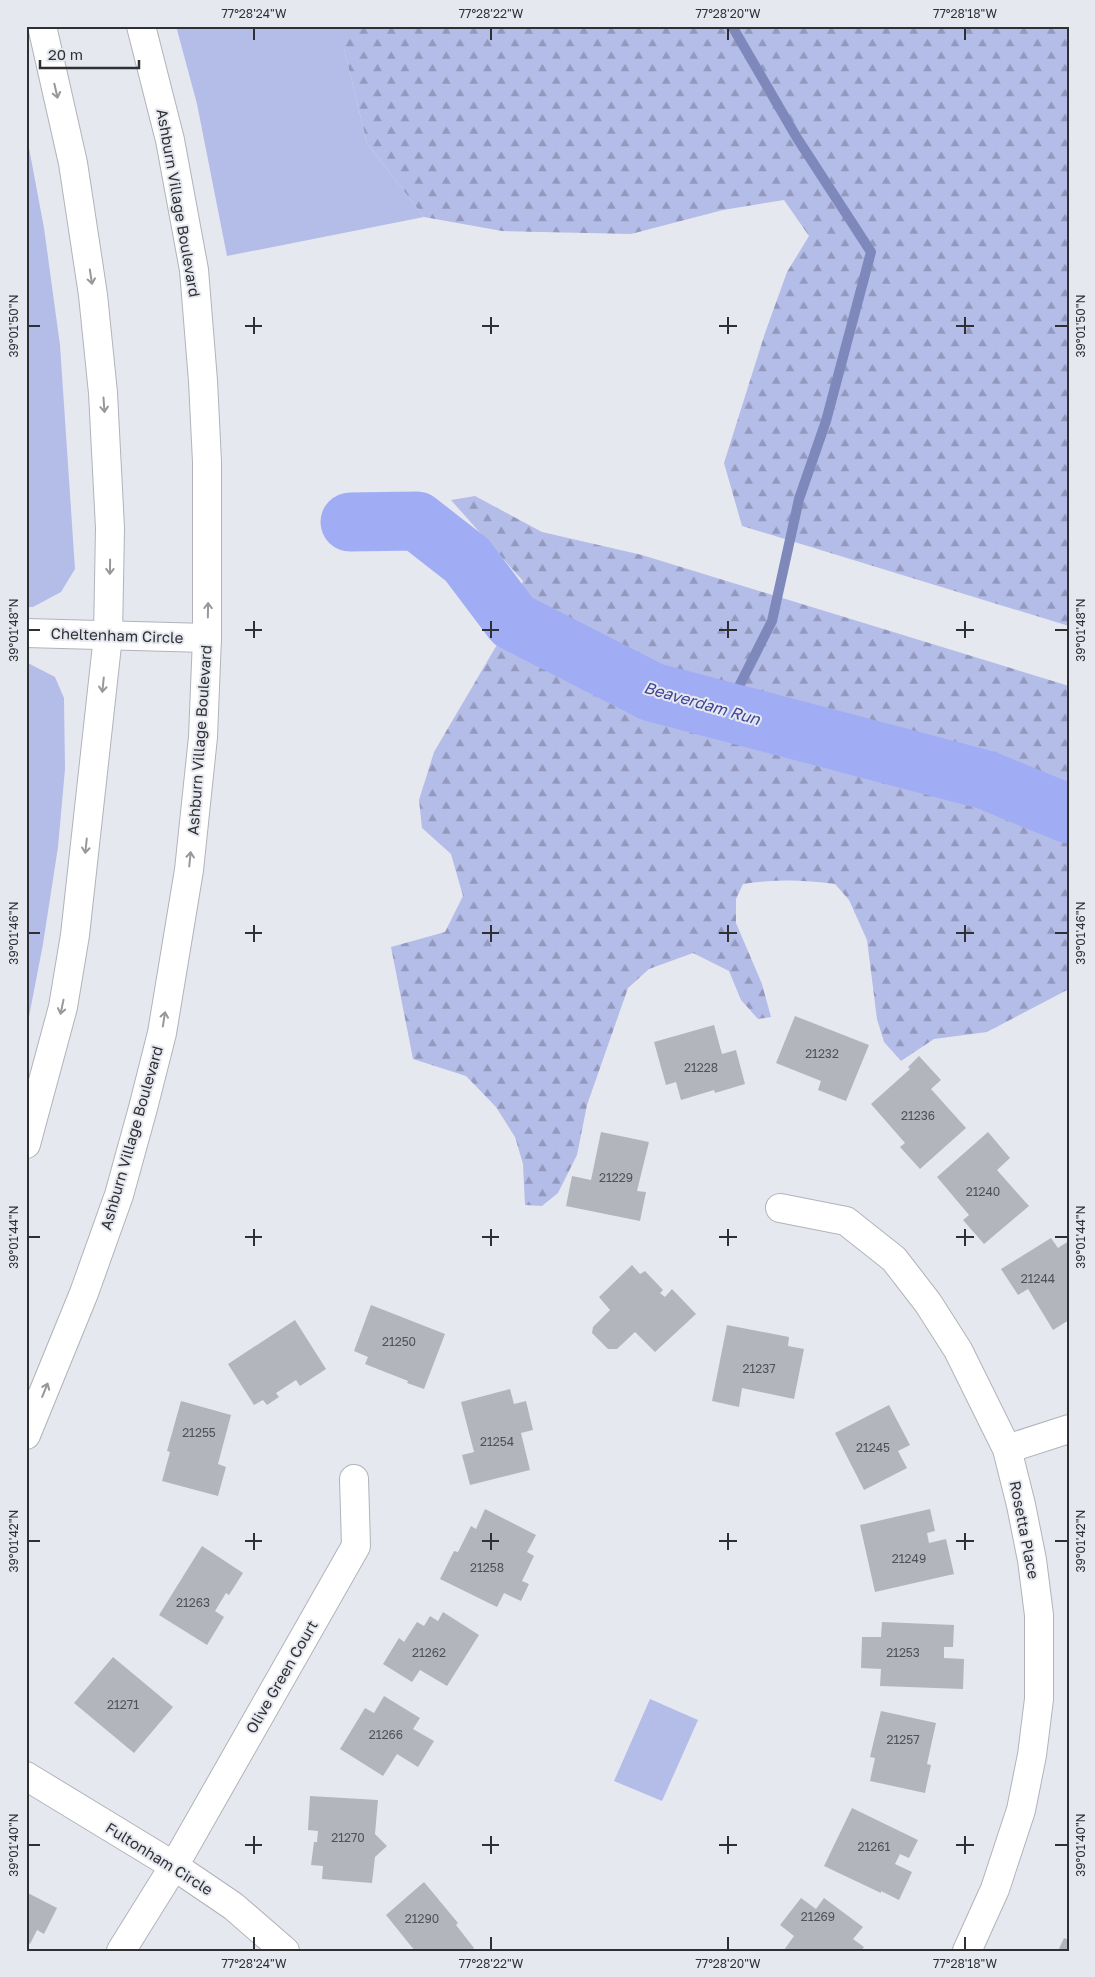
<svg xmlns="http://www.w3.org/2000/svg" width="1095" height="1977" font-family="'Golos Text',sans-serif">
	<defs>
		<pattern id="forest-firs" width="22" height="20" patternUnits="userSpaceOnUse" patternTransform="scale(1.25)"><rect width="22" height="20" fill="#b4bce8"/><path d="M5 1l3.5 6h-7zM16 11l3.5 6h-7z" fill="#9399bd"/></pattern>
	</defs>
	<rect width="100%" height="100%" fill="#e6e8f0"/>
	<path fill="#b4bce8" d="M176 26H344V49L367 143 424 217 227 256 197 104Z
		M26 132 44 228 60 345 75 569 61 592 33 607H26Z
		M26 662 55 677 64 698 65 769 58 847 43 944 26 1032Z
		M650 1699 698 1720 662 1801 614 1781Z"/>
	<path fill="url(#forest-firs)" d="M344 26H1069V626L742 526 724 463 765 333 787 272 809 236 784 200 723 210 631 234 502 231 424 217 367 143 344 49Z
		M475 496 542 532 642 555 1069 686V989L987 1032 934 1039 901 1061 884 1042 877 1019 867 940 849 900 835 884C804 880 774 879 743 884L736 899V923L762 984 771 1017 758 1019 741 1000 729 971 693 953 649 969 628 988 587 1105 577 1155 558 1193 542 1206 525 1205 523 1164 515 1137 496 1107 466 1076 413 1059 391 947 445 932 463 896 451 854 422 828 419 800 434 752 498 643 523 581 451 500Z"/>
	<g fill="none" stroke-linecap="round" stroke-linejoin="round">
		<path stroke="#7e88ba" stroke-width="10" d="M726 712 772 621 799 499 826 421 871 252 797 138 732 26"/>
		<path stroke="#a0adf4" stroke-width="59" d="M350 522 417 521 467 560 513 621 652 692 986 780 1069 814"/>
	</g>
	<path fill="#b3b5bc" d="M795 1016 869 1045 846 1101 818 1090 821 1081 776 1063Z
		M714 1025 722 1054 736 1050 745 1084 715 1093 714 1090 681 1100 676 1082 666 1085 654 1042Z
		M919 1056 941 1080 931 1089 966 1128 920 1169 900 1147 905 1143 871 1104 910 1069 908 1067Z
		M601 1132 649 1142 637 1191 646 1192 640 1221 566 1206 572 1176 591 1180Z
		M988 1132 1010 1158 997 1170 1029 1206 984 1244 963 1220 969 1215 937 1177Z
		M1051 1238 1058 1248 1069 1241V1320L1053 1330 1028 1289 1018 1295 1001 1269Z
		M632 1265 640 1274 645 1271 663 1290 660 1293 665 1297 672 1289 696 1314 655 1352 635 1332 617 1349H608L592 1333 593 1327 610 1310 599 1297Z
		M371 1305 445 1334 424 1389 407 1383 408 1381 365 1364 368 1357 354 1351Z
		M295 1320 326 1369 300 1386 296 1380 276 1393 279 1397 267 1405 263 1400 254 1405 228 1364Z
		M727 1325 789 1337 788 1346 804 1349 794 1399 742 1388 739 1407 712 1401Z
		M510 1389 514 1404 526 1401 533 1430 521 1433 530 1470 470 1485 462 1455 474 1452 461 1402Z
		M181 1401 231 1415 218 1464 226 1467 218 1496 162 1481 170 1452 167 1451Z
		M889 1405 910 1445 898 1451 907 1468 864 1490 835 1433Z
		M485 1509 536 1535 527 1552 534 1556 522 1581 529 1584 521 1601 504 1593 497 1607 440 1579 454 1551 458 1552 471 1526 476 1529Z
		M930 1509 935 1531 927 1533 929 1543 946 1539 954 1574 875 1592 860 1525Z
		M202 1546 243 1573 229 1595 226 1593 215 1611 224 1617 207 1645 159 1615Z
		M443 1612 479 1635 447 1686 420 1670 412 1682 383 1664 399 1638 404 1642 417 1622 424 1626 430 1616 438 1621Z
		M882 1622 954 1625 953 1647H944V1658L964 1659 963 1689 880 1686 881 1669 861 1668 862 1637H881Z
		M113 1657 173 1707 134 1753 74 1703Z
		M384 1696 420 1718 413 1729 434 1741 418 1767 397 1754 383 1776 340 1749 365 1708 374 1713Z
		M881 1711 936 1723 927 1764 931 1765 925 1793 870 1781 875 1758 870 1757Z
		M310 1796 378 1800 375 1834 387 1846 375 1857 372 1883 322 1879 323 1866 311 1865 314 1842H317L318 1831 308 1830Z
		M852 1808 918 1840 909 1858 900 1854 895 1864 912 1872 899 1900 881 1891V1893L824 1866Z
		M424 1882 458 1923 456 1925 474 1948 471 1951H415L386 1915Z
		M26 1892 57 1908 44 1934 37 1930 30 1944 26 1941Z
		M801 1898 816 1909 824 1898 863 1927 853 1939 864 1947 861 1951 784 1950 794 1936 780 1925Z
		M1064 1938 1069 1940V1951H1058Z"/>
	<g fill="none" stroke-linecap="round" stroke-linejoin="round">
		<g stroke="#b1b3ba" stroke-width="30">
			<path id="minor" d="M26 633 207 638
				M780 1208 846 1221 894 1259 928 1303 958 1350 1007 1449 1021 1505 1032 1560 1039 1615V1699L1032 1755 1021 1810 995 1889 967 1951
				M1007 1449 1069 1429
				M26 1776 174 1866 233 1906 285 1951
				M121 1951 174 1866 356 1546 354 1479"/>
		</g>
		<g stroke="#b1b3ba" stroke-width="30">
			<path id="secondary" d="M26 1144 63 1007 75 935 108 636 110 528 103 393 93 295 73 163 42 26
				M26 1435 84 1293 119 1195 143 1108 162 1033 189 870 203 737 207 638V462L203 381 194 270 170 140 141 26"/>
		</g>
		<use href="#minor" stroke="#fff" stroke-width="28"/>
		<use href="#secondary" stroke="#fff" stroke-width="28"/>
	</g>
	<defs><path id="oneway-shaft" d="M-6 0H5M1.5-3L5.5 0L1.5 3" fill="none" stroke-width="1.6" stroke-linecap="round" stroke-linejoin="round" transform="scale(1.25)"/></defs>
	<g stroke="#979899">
		<use href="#oneway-shaft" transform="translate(56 91) rotate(77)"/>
		<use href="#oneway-shaft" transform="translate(91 277) rotate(81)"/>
		<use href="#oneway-shaft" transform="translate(104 405) rotate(86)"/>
		<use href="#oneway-shaft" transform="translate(110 567) rotate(91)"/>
		<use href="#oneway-shaft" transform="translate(208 610) rotate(-89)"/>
		<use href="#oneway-shaft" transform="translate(103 685) rotate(96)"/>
		<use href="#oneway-shaft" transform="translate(86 846) rotate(96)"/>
		<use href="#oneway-shaft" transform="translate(190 859) rotate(-84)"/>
		<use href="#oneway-shaft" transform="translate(62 1007) rotate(102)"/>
		<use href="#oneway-shaft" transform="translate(164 1019) rotate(-81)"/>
		<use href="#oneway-shaft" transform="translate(45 1390) rotate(-68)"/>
	</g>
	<path fill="none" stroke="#2f3033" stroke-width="2" d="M254 28V40M491 28V40M728 28V40M965 28V40M254 317V334M491 317V334M728 317V334M965 317V334M28 326H40M245 326H262M482 326H499M719 326H737M956 326H974M1055 326H1068M254 621V638M491 621V638M728 621V638M965 621V638M28 630H40M245 630H262M482 630H499M719 630H737M956 630H974M1055 630H1068M254 925V942M491 925V942M728 925V942M965 925V942M28 933H40M245 933H262M482 933H499M719 933H737M956 933H974M1055 933H1068M254 1229V1246M491 1229V1246M728 1229V1246M965 1229V1246M28 1237H40M245 1237H262M482 1237H499M719 1237H737M956 1237H974M1055 1237H1068M254 1533V1550M491 1533V1550M728 1533V1550M965 1533V1550M28 1541H40M245 1541H262M482 1541H499M719 1541H737M956 1541H974M1055 1541H1068M254 1836V1854M491 1836V1854M728 1836V1854M965 1836V1854M28 1845H40M245 1845H262M482 1845H499M719 1845H737M956 1845H974M1055 1845H1068M254 1937V1950M491 1937V1950M728 1937V1950M965 1937V1950"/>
	<g text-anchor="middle" stroke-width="4" stroke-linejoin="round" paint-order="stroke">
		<g font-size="12" fill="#505155">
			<text x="822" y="1058">21232</text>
			<text x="701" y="1072">21228</text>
			<text x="918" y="1120">21236</text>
			<text x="616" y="1182">21229</text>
			<text x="983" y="1196">21240</text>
			<text x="1038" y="1283">21244</text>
			<text x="399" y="1346">21250</text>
			<text x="759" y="1373">21237</text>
			<text x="199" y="1437">21255</text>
			<text x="497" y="1446">21254</text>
			<text x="873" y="1452">21245</text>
			<text x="909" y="1563">21249</text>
			<text x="487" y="1572">21258</text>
			<text x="193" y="1607">21263</text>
			<text x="429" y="1657">21262</text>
			<text x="903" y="1657">21253</text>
			<text x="123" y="1709">21271</text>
			<text x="386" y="1739">21266</text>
			<text x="903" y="1744">21257</text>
			<text x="348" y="1842">21270</text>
			<text x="874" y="1851">21261</text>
			<text x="818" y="1921">21269</text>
			<text x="422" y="1923">21290</text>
		</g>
		<g font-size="15" fill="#2f3033" stroke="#e6e8f0">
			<text transform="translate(178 203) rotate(80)" y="5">Ashburn Village Boulevard</text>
			<text transform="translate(117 636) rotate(2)" y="5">Cheltenham Circle</text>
			<text transform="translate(200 740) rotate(-86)" y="5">Ashburn Village Boulevard</text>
			<text transform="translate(132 1138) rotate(-74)" y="5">Ashburn Village Boulevard</text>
			<text transform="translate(1024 1530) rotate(79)" y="5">Rosetta Place</text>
			<text transform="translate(282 1677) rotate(-60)" y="5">Olive Green Court</text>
			<text transform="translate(159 1859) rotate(32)" y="5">Fultonham Circle</text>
		</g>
		<g font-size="16" font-style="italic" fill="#404598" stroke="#e6e8f0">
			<text transform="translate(702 703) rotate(16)" y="6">Beaverdam Run</text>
		</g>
	</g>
	<rect width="1095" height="1977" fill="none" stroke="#e6e8f0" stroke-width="55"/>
	<path d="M40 60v8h99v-8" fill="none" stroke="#2f3033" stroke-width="2.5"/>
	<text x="48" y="60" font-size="15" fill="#2f3033" stroke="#e6e8f0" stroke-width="4" paint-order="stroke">20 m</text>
	<rect x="28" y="28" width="1040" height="1922" fill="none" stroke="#2f3033" stroke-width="2"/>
	<g font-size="12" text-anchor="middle" fill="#2f3033">
		<text x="254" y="18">77°28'24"W</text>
		<text x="491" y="18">77°28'22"W</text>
		<text x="728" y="18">77°28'20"W</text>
		<text x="965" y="18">77°28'18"W</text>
		<text transform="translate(14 326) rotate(-90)" y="4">39°01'50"N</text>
		<text transform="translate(1081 326) rotate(-90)" y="4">39°01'50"N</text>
		<text transform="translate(14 630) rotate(-90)" y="4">39°01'48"N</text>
		<text transform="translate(1081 630) rotate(-90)" y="4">39°01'48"N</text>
		<text transform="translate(14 933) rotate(-90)" y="4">39°01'46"N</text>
		<text transform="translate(1081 933) rotate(-90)" y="4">39°01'46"N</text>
		<text transform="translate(14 1237) rotate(-90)" y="4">39°01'44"N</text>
		<text transform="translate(1081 1237) rotate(-90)" y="4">39°01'44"N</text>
		<text transform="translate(14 1541) rotate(-90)" y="4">39°01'42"N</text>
		<text transform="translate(1081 1541) rotate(-90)" y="4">39°01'42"N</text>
		<text transform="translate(14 1845) rotate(-90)" y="4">39°01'40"N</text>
		<text transform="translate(1081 1845) rotate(-90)" y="4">39°01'40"N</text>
		<text x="254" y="1968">77°28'24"W</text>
		<text x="491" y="1968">77°28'22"W</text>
		<text x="728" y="1968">77°28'20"W</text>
		<text x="965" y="1968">77°28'18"W</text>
	</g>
</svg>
